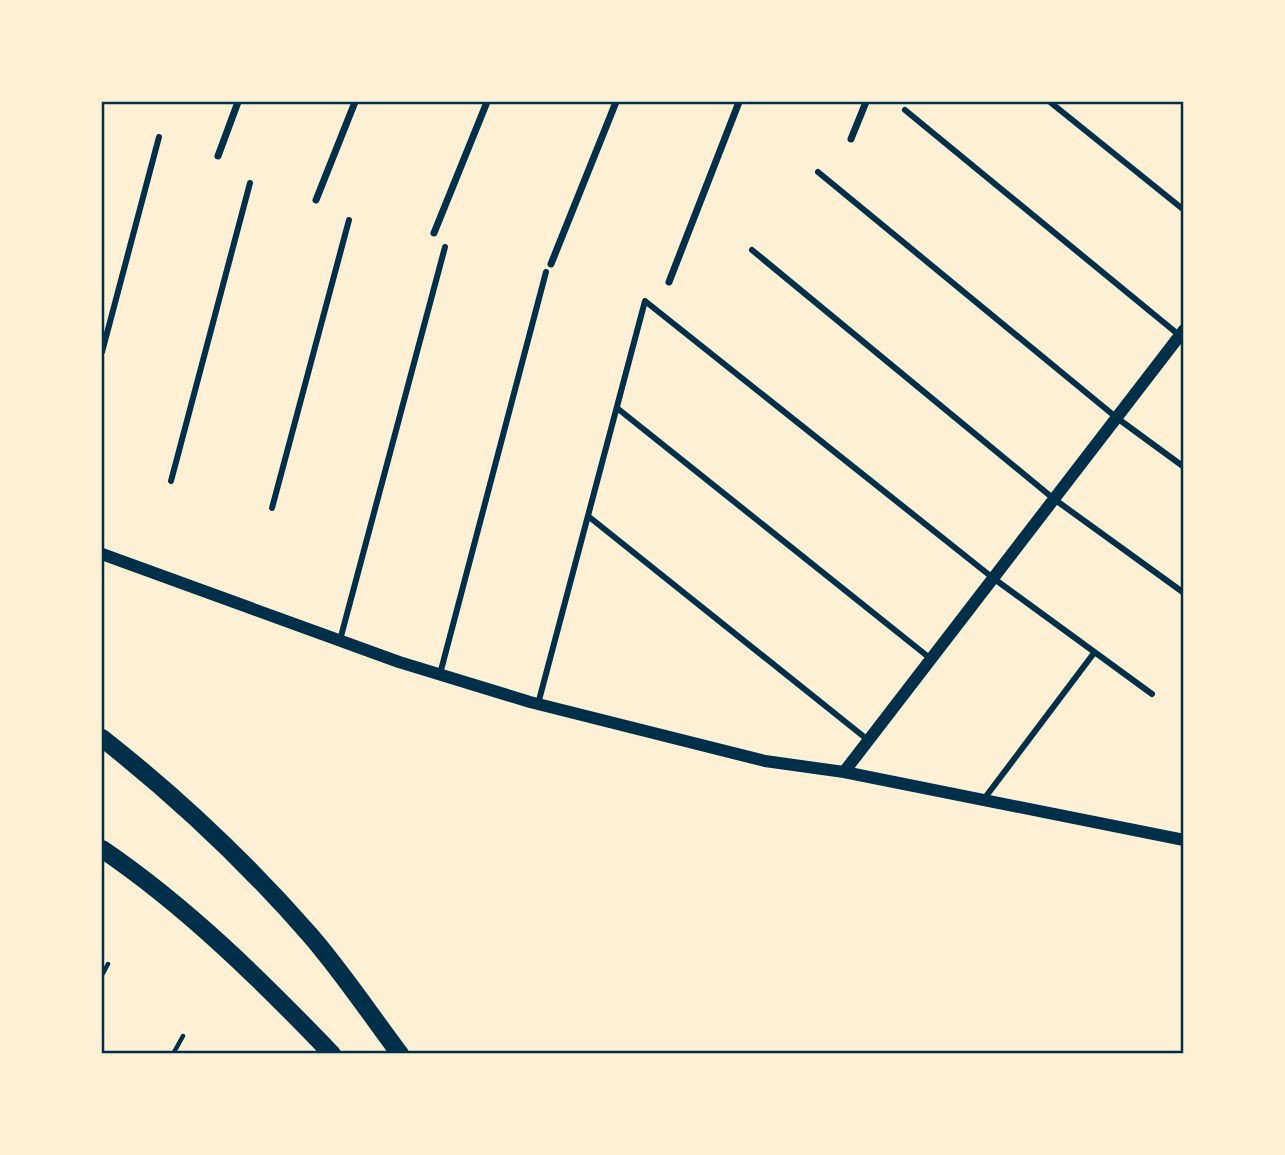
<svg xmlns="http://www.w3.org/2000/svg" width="1285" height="1155" font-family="'Nunito Sans',sans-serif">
	<rect width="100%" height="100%" fill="#fdf0d5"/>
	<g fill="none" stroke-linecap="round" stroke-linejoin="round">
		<path stroke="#003049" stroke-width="4.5" d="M102 975 108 964
			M173 1054 183 1036"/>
		<path stroke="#003049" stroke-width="6" d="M1050 102 1184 210
			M905 110 1179 335
			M818 172 1117 418 1184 467
			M752 250 1054 499 1184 593
			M102 352 159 137
			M617 408 931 659
			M171 481 250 183
			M272 508 349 220
			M588 516 868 740
			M340 640 445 247
			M440 674 546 272
			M538 704 645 301 993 578 1152 694
			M984 799 1094 653"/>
		<path stroke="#003049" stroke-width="7" d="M851 139 866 102
			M218 156 238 102
			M316 200 355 102
			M434 233 487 102
			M551 264 616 102
			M669 282 739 102"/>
		<path stroke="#003049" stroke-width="12" d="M102 554 399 662 530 702 765 761 844 772 1184 840
			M844 772 1184 330"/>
		<path stroke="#003049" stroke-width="18" d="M102 738C177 797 247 863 310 935 342 972 370 1014 400 1054
			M102 849C186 906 262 981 332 1054"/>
	</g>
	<rect width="1285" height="1155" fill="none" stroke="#fdf0d5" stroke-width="206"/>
	<rect x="103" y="103" width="1079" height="949" fill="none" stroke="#003049" stroke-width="2.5"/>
</svg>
